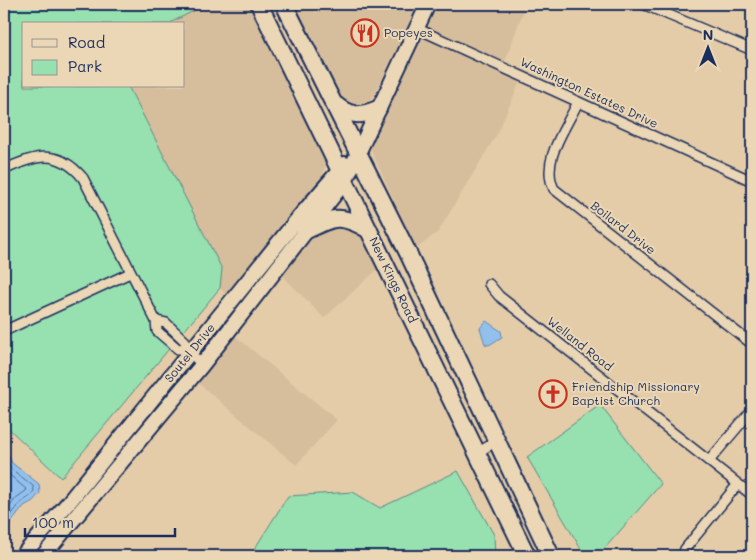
<svg xmlns="http://www.w3.org/2000/svg" width="756" height="560" font-family="Mali,sans-serif">
	<rect width="100%" height="100%" fill="#e5cca8"/>
	<filter id="ink" filterUnits="userSpaceOnUse"><feTurbulence type="fractalNoise" baseFrequency=".02" numOctaves="2"/><feDisplacementMap in="SourceGraphic" scale="10" xChannelSelector="R" yChannelSelector="G"/><feConvolveMatrix kernelMatrix="1 2 1 2 8 2 1 2 1" color-interpolation-filters="sRGB"/></filter>
	<g filter="url(#ink)">
		<path fill="#d6bd9c" d="M207 4H249L326 163 322 177 226 295 220 288 222 269 128 86H184V24H168Z
			M292 4H311L316 14 322 4H418L374 95 366 105 344 109Z
			M437 4H526L501 72 520 82 497 134 438 232 416 249 370 148Z
			M328 225 356 229 363 238 378 269 324 318 281 274 318 232Z
			M233 334 337 420 296 465 197 382Z"/>
		<path fill="#97e0af" stroke="#598886" d="M4 4H207L168 24H24V86H128L222 269 220 288 61 478 7 427 4 426Z
			M600 405 661 484 598 556H585L527 457Z
			M458 471 494 535 495 556H250L288 496 353 492 380 508Z"/>
		<path fill="#91c0ec" stroke="#6286b3" d="M486 321 501 331 502 337 489 345 485 344 480 328Z
			M4 446 12 463 39 484 40 493 33 501 24 506 4 532Z"/>
		<g fill="none" stroke-linecap="round" stroke-linejoin="round">
			<path stroke="#4a6997" stroke-width="1" d="M4 457 9 467 33 486 34 491 29 497 20 503 4 525
				M4 470 27 490 16 498 4 515"/>
			<g stroke="#1b2f5e" stroke-width="12">
				<path id="street" d="M643 4 752 50
					M416 28 752 181
					M578 102C566 128 540 161 554 189L752 344
					M4 170C35 155 58 148 83 178L156 321 157 331 178 349 186 348
					M489 284 499 296 752 495
					M156 321 166 323 185 341 186 348 202 365
					M4 331 130 273
					M477 453 495 442
					M709 461 752 410
					M683 556 685 549 738 484"/>
			</g>
			<g stroke="#1b2f5e" stroke-width="18">
				<path id="primary" d="M22 556 69 502 301 215 345 164
					M43 556 202 365 345 181 428 4"/>
			</g>
			<g stroke="#1b2f5e" stroke-width="20">
				<path id="highway" d="M259 4 527 556
					M284 4 408 253 551 556
					M336 105C350 117 361 116 378 109
					M305 231C333 217 340 213 369 230"/>
			</g>
			<use href="#street" stroke="#ebd7b5" stroke-width="9"/>
			<use href="#primary" stroke="#ebd7b5" stroke-width="14"/>
			<use href="#highway" stroke="#ebd7b5" stroke-width="16"/>
		</g>
	</g>
	<defs>
		<g id="restaurant-ring" transform="scale(1.4375)"><circle r="9.5" fill="#ebd7b5" stroke="#c8321e" stroke-width="1.5"/><path d="M-5-6h1v4h1v-4h1v4h1v-4h1v5L-1.5 .5V6h-2V.5L-5-1ZM5-6V6H3V1.5H1.5Q1.5-4 5-6Z" fill="#c8321e"/></g>
		<g id="church-ring" transform="scale(1.4375)"><circle r="9.5" fill="#ebd7b5" stroke="#c8321e" stroke-width="1.5"/><path d="M-1.2-6h2.4v3.5h3.3v2.4h-3.3V6h-2.4V-.1h-3.3v-2.4h3.3Z" fill="#c8321e"/></g>
	</defs>
	<g fill-rule="evenodd">
		<use href="#restaurant-ring" x="365" y="33"/>
		<use href="#church-ring" x="553" y="394"/>
	</g>
	<g text-anchor="middle" stroke-width="4" stroke-linejoin="round" paint-order="stroke">
		<g font-size="12" fill="#1b2f5e" stroke="#ebd7b5" text-anchor="start">
			<text x="384" y="37">Popeyes</text>
			<text x="572" y="391">Friendship Missionary<tspan x="572" dy="14">Baptist Church</tspan></text>
		</g>
		<g font-size="12" fill="#1b2f5e" stroke="#ebd7b5">
			<text transform="translate(589 93) rotate(25)" y="4">Washington Estates Drive</text>
			<text transform="translate(623 228) rotate(38)" y="4">Boilard Drive</text>
			<text transform="translate(393 280) rotate(64)" y="4">New Kings Road</text>
			<text transform="translate(580 344) rotate(38)" y="4">Welland Road</text>
			<text transform="translate(190 353) rotate(-51)" y="4">Soutel Drive</text>
		</g>
	</g>
	<rect width="756" height="560" fill="none" stroke="#ebd7b5" stroke-width="20"/>
	<rect x="10" y="10" width="736" height="540" fill="none" stroke="#1b2f5e" stroke-width="2" filter="url(#ink)"/>
	<rect x="22" y="22" width="162" height="65" fill="#ebd7b5" stroke="#989492"/>
	<rect x="32" y="39" width="25" height="8" fill="#ebd7b5" stroke="#989492"/>
	<text x="68" y="48" font-size="15" fill="#1b2f5e">Road</text>
	<rect x="32" y="60" width="25" height="15" fill="#97e0af" stroke="#989492"/>
	<text x="68" y="72" font-size="15" fill="#1b2f5e">Park</text>
	<g transform="translate(708 48)" stroke="#ebd7b5" stroke-width="4" paint-order="stroke">
	<path d="M0-4L9 19L0 12L-9 19Z" fill="#1b2f5e"/>
	<text y="-8" font-size="14" font-weight="bold" text-anchor="middle" fill="#1b2f5e">N</text>
	</g>
	<path d="M25 528v8h150v-8" fill="none" stroke="#1b2f5e" stroke-width="2.5"/>
	<text x="32" y="528" font-size="15" fill="#1b2f5e" stroke="#ebd7b5" stroke-width="4" paint-order="stroke">100 m</text>
</svg>
